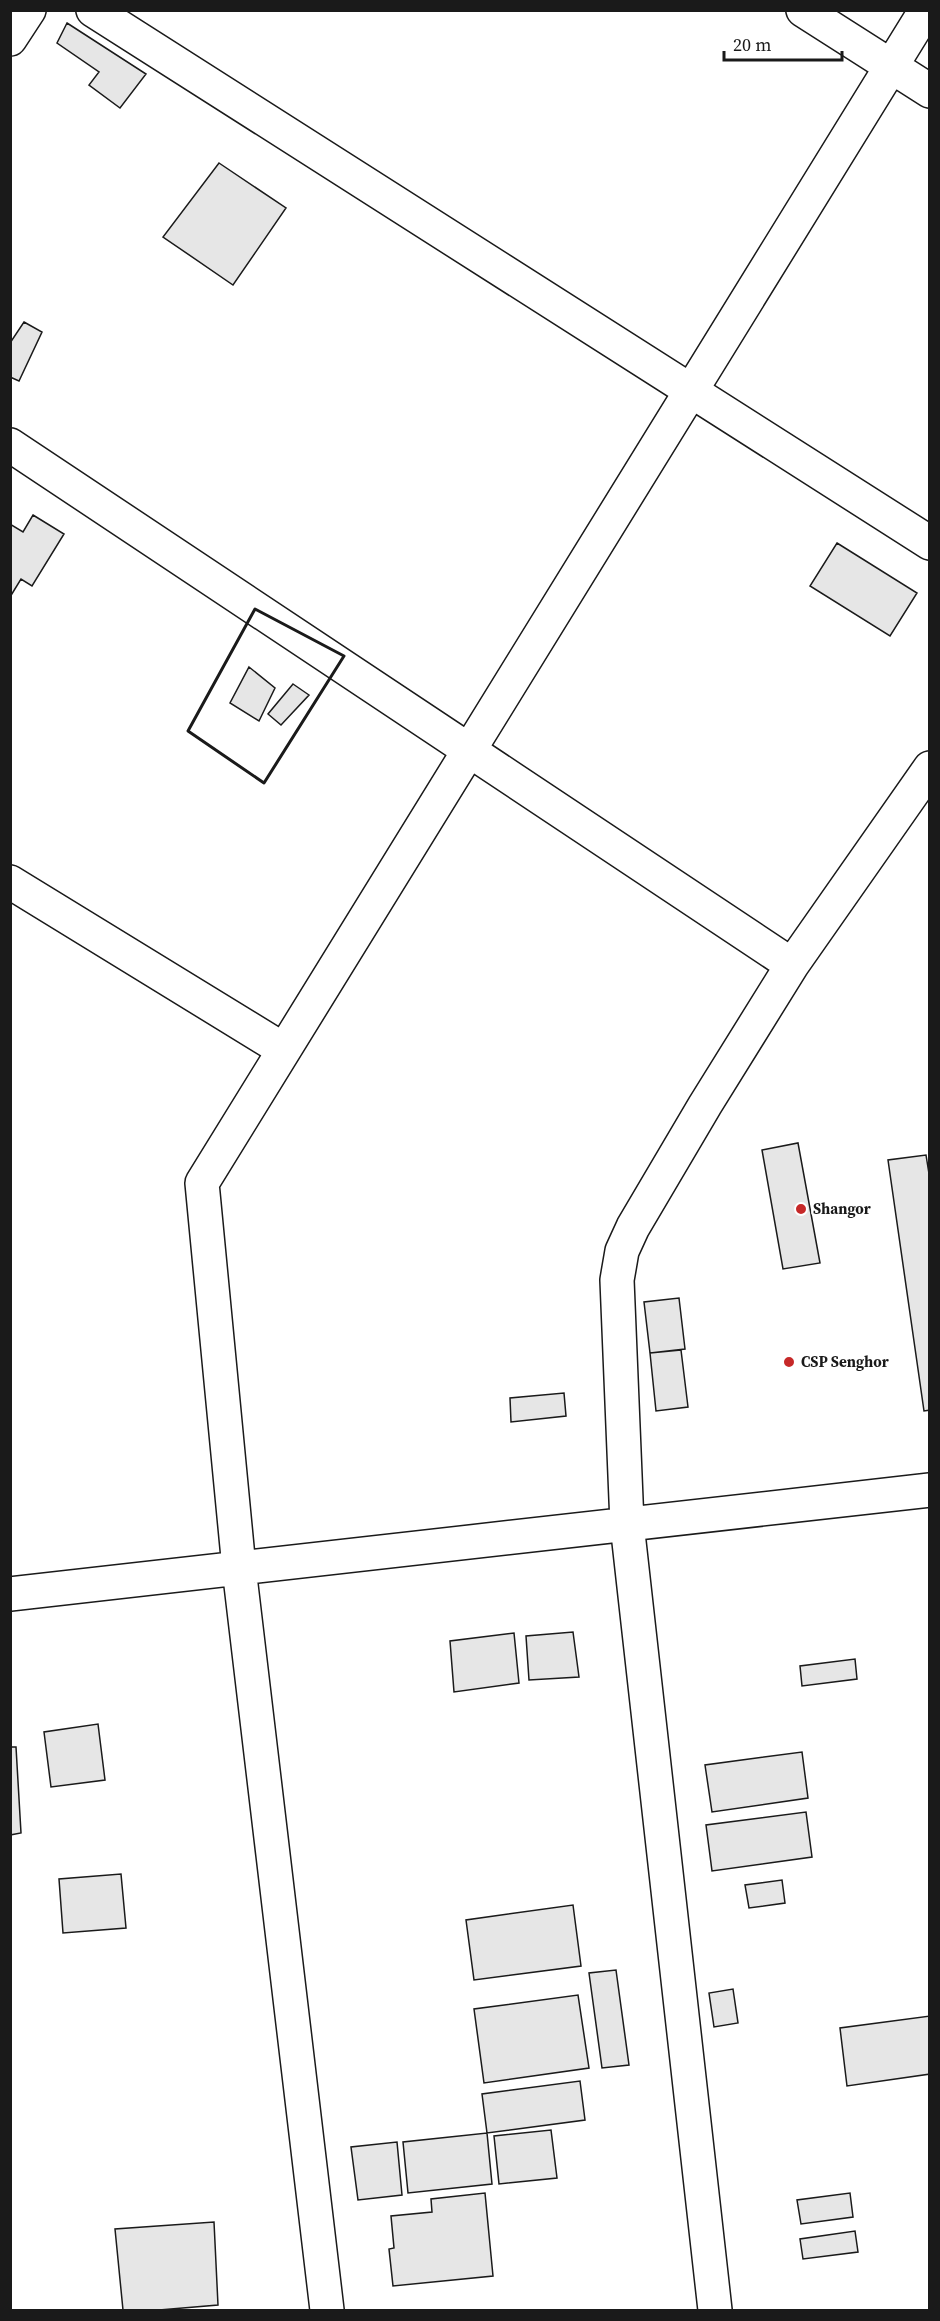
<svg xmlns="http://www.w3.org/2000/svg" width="940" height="2321" font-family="'Source Serif 4',serif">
	<rect width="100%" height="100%" fill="#fff"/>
	<path fill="#e6e6e6" stroke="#1a1a1a" stroke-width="1.5" d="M67 23 146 74 120 108 89 85 99 72 57 43Z
		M219 163 286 208 233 285 163 237Z
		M24 322 42 332 19 381 10 377V343Z
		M33 515 64 534 32 586 21 579 10 597V524L23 532Z
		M837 543 917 593 890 636 810 586Z
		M249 667 275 688 259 721 230 703Z
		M293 684 309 695 281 725 268 714Z
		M798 1143 820 1263 783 1269 762 1150Z
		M926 1155 930 1180V1410L924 1411 888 1160Z
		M679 1298 685 1349 650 1353 644 1302Z
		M681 1350 688 1407 656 1411 650 1353Z
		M564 1393 566 1416 511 1422 510 1398Z
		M573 1632 579 1677 529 1680 526 1636Z
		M514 1633 519 1683 454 1692 450 1641Z
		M855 1659 857 1679 802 1686 800 1666Z
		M98 1724 105 1780 51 1787 44 1732Z
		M10 1747H16L21 1833 10 1835Z
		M802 1752 808 1798 712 1812 705 1765Z
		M806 1812 812 1857 712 1871 706 1825Z
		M121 1874 126 1928 63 1933 59 1879Z
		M782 1880 785 1903 749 1908 745 1885Z
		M573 1905 581 1966 474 1980 466 1920Z
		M616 1970 629 2065 602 2068 589 1973Z
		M733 1989 738 2023 714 2027 709 1993Z
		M578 1995 589 2068 484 2083 474 2009Z
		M930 2016V2074L847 2086 840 2028Z
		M580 2081 585 2120 487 2133 482 2094Z
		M551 2130 557 2178 499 2184 494 2136Z
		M487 2133 492 2184 408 2193 403 2142Z
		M397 2142 402 2195 358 2200 351 2147Z
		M485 2193 493 2276 393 2286 389 2249 394 2248 391 2216 432 2212 431 2199Z
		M850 2193 853 2217 801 2224 797 2200Z
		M214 2222 218 2305 159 2310H123L115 2229Z
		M855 2231 858 2252 803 2259 800 2239Z"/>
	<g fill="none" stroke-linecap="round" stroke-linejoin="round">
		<g stroke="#1a1a1a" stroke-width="36">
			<path id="street" d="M93 10 930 543
				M803 10 930 91
				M10 39 29 10
				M10 445 792 965
				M10 882 284 1050
				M10 1594 930 1490
				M327 2310 239 1568 202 1183 926 10
				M715 2310 627 1524 617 1280 622 1251 633 1227 705 1105 792 965 930 768"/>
		</g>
		<use href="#street" stroke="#fff" stroke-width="33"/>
		<path stroke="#1a1a1a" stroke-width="3" d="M255 609 344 656 264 783 188 731Z"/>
	</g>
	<g fill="#c62828" stroke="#fff" stroke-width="2">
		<circle cx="801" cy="1209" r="6"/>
		<circle cx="789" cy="1362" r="6"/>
	</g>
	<g text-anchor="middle" stroke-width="4.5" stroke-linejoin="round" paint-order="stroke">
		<g font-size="15" font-weight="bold" fill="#1a1a1a" stroke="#fff" text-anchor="start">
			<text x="813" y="1214">Shangor</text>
			<text x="801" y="1367">CSP Senghor</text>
		</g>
	</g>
	<rect width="940" height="2321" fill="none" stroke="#1a1a1a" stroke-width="24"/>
	<path d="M724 51v9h118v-9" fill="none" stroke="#1a1a1a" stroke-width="3"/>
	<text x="733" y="51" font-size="18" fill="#1a1a1a" stroke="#ffffff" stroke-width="4.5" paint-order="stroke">20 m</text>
</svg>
